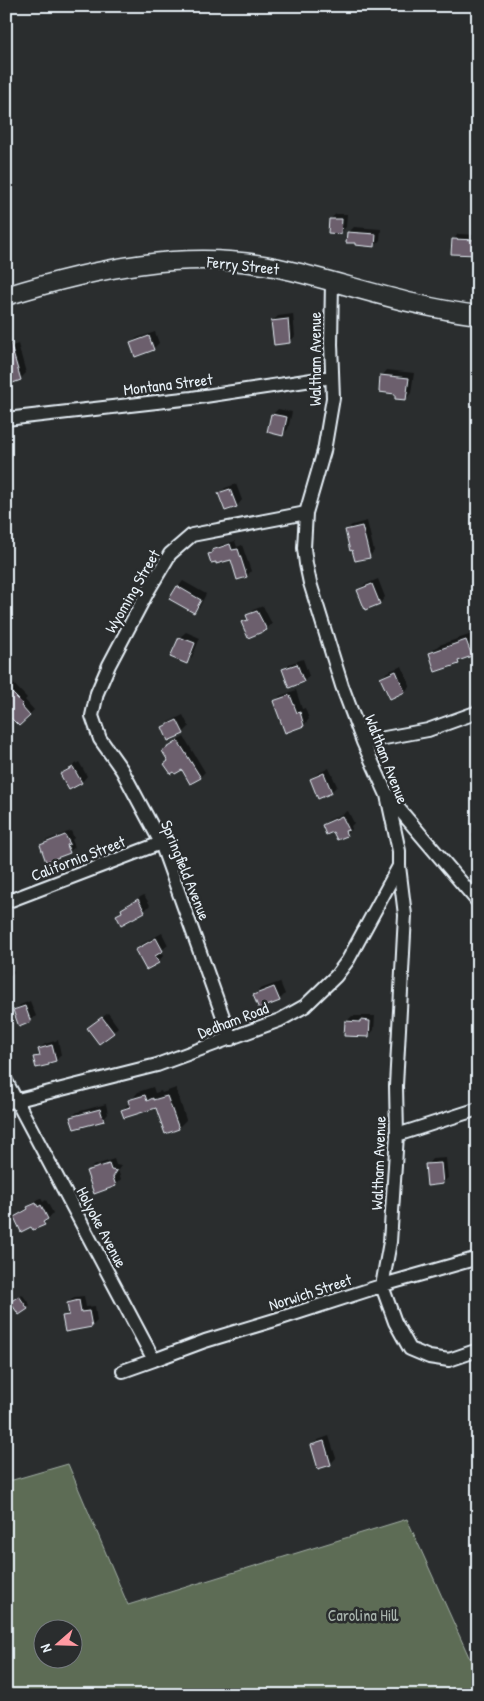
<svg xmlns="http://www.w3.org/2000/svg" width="484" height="1701" font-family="'Patrick Hand',sans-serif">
	<rect width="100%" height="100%" fill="#2a2d2e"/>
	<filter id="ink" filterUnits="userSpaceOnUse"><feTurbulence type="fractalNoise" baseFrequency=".02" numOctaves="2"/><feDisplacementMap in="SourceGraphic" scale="10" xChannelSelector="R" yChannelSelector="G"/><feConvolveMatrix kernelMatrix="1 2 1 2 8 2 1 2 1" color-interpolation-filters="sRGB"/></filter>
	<g filter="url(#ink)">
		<path fill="#5d6c54" stroke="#a2aea6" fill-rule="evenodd" d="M68 1464 128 1605 407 1519 478 1677V1695H6V1482ZM42 1628H72V1658H42Z"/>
		<path fill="#0007" d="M336 214H347L346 227 340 233 330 219Z
			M354 227 381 229 380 240 375 246 357 242 348 233Z
			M458 234 478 235 477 254 453 240Z
			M293 314 295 336 290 342 273 321 278 316Z
			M155 332 159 343 153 349 131 343 137 338Z
			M18 344 26 373 20 379H10L9 347Z
			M387 370 414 373 411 393 406 399 397 393 382 376Z
			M478 399V416H476Z
			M278 409 292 412 288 429 283 434 268 431 273 414Z
			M236 484 242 500 237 506 226 510 220 494 225 488Z
			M367 521 374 551 369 557 346 530 352 525Z
			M235 541 237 547 242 545 251 571 247 576 238 579 232 558 209 555 218 546Z
			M378 579 385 597 380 603 365 609 358 590 364 585Z
			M183 581 206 594 200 606 194 611 178 587Z
			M263 606 272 624 266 629 243 623 253 610Z
			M186 632 200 638 192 657 186 663 172 657 180 637Z
			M475 633 478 641V648L471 655 464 657 458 663 430 653 439 645Z
			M303 659 309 676 304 681 283 670 289 664Z
			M402 666 410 686 405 691 382 678 387 672Z
			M9 679 27 698 25 700 34 710 19 724 6 711V681Z
			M296 690 302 709 305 708 309 719 304 725 286 731 275 702 280 696Z
			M183 715 189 727 183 733 163 728 169 722Z
			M184 737 205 772 200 777 169 760 164 751 169 746Z
			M79 762 87 776 82 782 69 789 61 774 67 769Z
			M329 768 337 786 332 791 319 797 311 779 317 774Z
			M348 811 354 823 351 826 352 829 346 834 337 839 333 830 324 826 329 820Z
			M476 829H478V846L476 847 471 835Z
			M71 831 74 838 72 840 75 847 69 852 41 845 47 840Z
			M144 895 150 905 144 911 118 915 128 904Z
			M162 933 168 945 161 951 163 956 158 962 136 950 142 944Z
			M10 964 14 972 8 978 10 982 6 985V965Z
			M280 982 285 994 279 1000 255 995 260 989Z
			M30 1001 36 1016 30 1021 14 1011 20 1005Z
			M108 1013 118 1027 113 1032 89 1028Z
			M352 1016H375L374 1030 368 1036 347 1021Z
			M58 1040 61 1055 56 1060 49 1064 35 1058 40 1052 39 1049 45 1044Z
			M153 1087 155 1093 161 1091 162 1093 176 1088 186 1120 178 1128 157 1106 123 1110 138 1092Z
			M106 1104 108 1114 103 1120 72 1117 77 1112Z
			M446 1158 448 1178 442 1183 427 1165 432 1159Z
			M114 1159 116 1165 121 1166 118 1170 121 1179 115 1185 88 1172 93 1166Z
			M41 1198 43 1202 46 1200 53 1213 44 1224 32 1226 15 1217 34 1202Z
			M22 1294 30 1305 19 1313 14 1300Z
			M84 1296 86 1307 95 1306 97 1321 92 1326 64 1317 70 1311 68 1303 74 1297Z
			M329 1436 336 1458 330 1464 312 1445 318 1440Z"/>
		<path fill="#6c5f6d" stroke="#e8f1f8" d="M329 219H342L341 234 328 233Z
			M347 232 376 234 375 247 355 245V243H346Z
			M452 239 478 240 477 255 451 254Z
			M288 319 290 343 274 345 271 321Z
			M8 336 21 380 10 384 9 380 6 381V337Z
			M149 336 154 350 135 357 130 343Z
			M380 375 409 378 406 400 395 399V394L379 392Z
			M271 414 287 417 283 436 267 432Z
			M230 489 237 507 225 511 218 493Z
			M362 526 370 558 355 561 352 550 350 551 345 530Z
			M230 544 232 550 238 549 247 577 237 580 231 560 216 564V562L211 563 208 554 212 553V550Z
			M372 584 380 604 365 610 357 590Z
			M177 586 201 600 194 613 169 599Z
			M257 611 267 630 248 638 241 622 248 620 246 615Z
			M179 637 195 643 187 664 170 657Z
			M466 640 472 656 458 661 459 664 435 672 429 653Z
			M297 664 304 682 289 688 282 669Z
			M396 671 405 692 390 699 380 678Z
			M6 687 23 704 21 706 30 716 19 726 6 713Z
			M290 695 297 713 300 712 304 726 285 733 273 701Z
			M177 720 184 734 168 741 162 727Z
			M178 741 201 778 190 784 182 770 175 774 174 772 171 774 164 764 168 761 162 751Z
			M73 767 82 783 69 790 60 774Z
			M324 773 332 793 318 799 310 779Z
			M342 816 349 830 345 831 347 836 337 840 333 832 326 835 322 825Z
			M65 835 70 844 67 845 70 853 46 862 40 845Z
			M138 899 145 912 121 925 116 915 122 912 121 909Z
			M156 938 163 951 155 956 159 963 146 970 135 950Z
			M274 987 280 1001 259 1009 253 995Z
			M25 1006 31 1022 19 1027 13 1010Z
			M102 1017 114 1033 99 1044 87 1028Z
			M360 1020 370 1021 369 1037 344 1036 345 1021 360 1022Z
			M52 1045 56 1061 49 1063V1065L36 1068 33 1057 40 1056 38 1049Z
			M145 1095 147 1101 153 1098V1100L167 1096 179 1129 165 1134 156 1108 124 1118 121 1110 130 1107 128 1100Z
			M100 1109 104 1121 74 1129 70 1117Z
			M441 1163 443 1184 427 1186 425 1164Z
			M109 1164 111 1170 117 1171 113 1177 116 1186 94 1194 86 1171Z
			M36 1203 38 1207 41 1205 48 1219 43 1222 45 1225 33 1230 31 1227 21 1232 14 1217 28 1209 27 1207Z
			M19 1296 28 1309 19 1315 10 1302Z
			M79 1300 81 1312 89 1311 92 1327 65 1332 62 1316 69 1315 67 1303Z
			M324 1441 331 1465 318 1469 311 1445Z"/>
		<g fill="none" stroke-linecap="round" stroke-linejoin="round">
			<g stroke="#e8f1f8" stroke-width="16">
				<path id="minor" d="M332 281 331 344 333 398 324 451 306 513 304 548 306 564 310 583 342 686 363 742 387 795 399 851V866L405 915 396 1086 397 1135 390 1242 382 1286 395 1322 410 1349 429 1357 449 1360 478 1350
					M6 419 192 398 332 377
					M363 742 428 730 478 712
					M387 795 478 902
					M6 902 161 843
					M231 1039 161 843 122 770 100 739 92 716 97 693 109 665 148 591 170 554 192 535 306 513
					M6 1081 154 1360 123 1371
					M6 1103 157 1065 280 1020 305 1006 336 976 348 960 399 866
					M397 1135 478 1109
					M154 1360 205 1341 278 1319 390 1283 478 1258"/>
			</g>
			<g stroke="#e8f1f8" stroke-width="21">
				<path id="secondary" d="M6 296C93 269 188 248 279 268 345 283 410 307 478 315"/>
			</g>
			<use href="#minor" stroke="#2a2d2e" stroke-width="12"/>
			<use href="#secondary" stroke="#2a2d2e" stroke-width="18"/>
		</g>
	</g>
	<g text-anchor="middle" stroke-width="5" stroke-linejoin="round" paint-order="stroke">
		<g font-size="16" fill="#e8f1f8" stroke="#2a2d2e">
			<text transform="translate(243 265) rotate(6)" y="6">Ferry Street</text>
			<text transform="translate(315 359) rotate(-90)" y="6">Waltham Avenue</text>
			<text transform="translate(168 384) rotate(-7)" y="6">Montana Street</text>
			<text transform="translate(132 591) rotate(-60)" y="6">Wyoming Street</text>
			<text transform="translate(387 759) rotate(69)" y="6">Waltham Avenue</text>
			<text transform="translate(78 858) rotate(-21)" y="6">California Street</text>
			<text transform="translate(186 870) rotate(68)" y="6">Springfield Avenue</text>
			<text transform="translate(233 1020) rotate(-21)" y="6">Dedham Road</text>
			<text transform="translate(378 1163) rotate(-88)" y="6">Waltham Avenue</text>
			<text transform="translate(102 1227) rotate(62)" y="6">Holyoke Avenue</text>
			<text transform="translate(310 1292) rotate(-18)" y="6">Norwich Street</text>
		</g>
		<g font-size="16" fill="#a9b5ae" stroke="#2a2d2e">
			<text x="363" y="1621">Carolina Hill</text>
		</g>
	</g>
	<rect width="484" height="1701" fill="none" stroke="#2a2d2e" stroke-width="25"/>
	<rect x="12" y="12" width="459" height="1676" fill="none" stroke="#e8f1f8" stroke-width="2" filter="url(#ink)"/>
	<g transform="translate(58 1644) rotate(250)"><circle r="24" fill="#2a2d2e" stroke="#767b7f"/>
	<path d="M0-4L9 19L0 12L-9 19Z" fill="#ff9aa2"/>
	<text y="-8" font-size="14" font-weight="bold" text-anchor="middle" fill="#e8f1f8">N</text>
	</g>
</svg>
